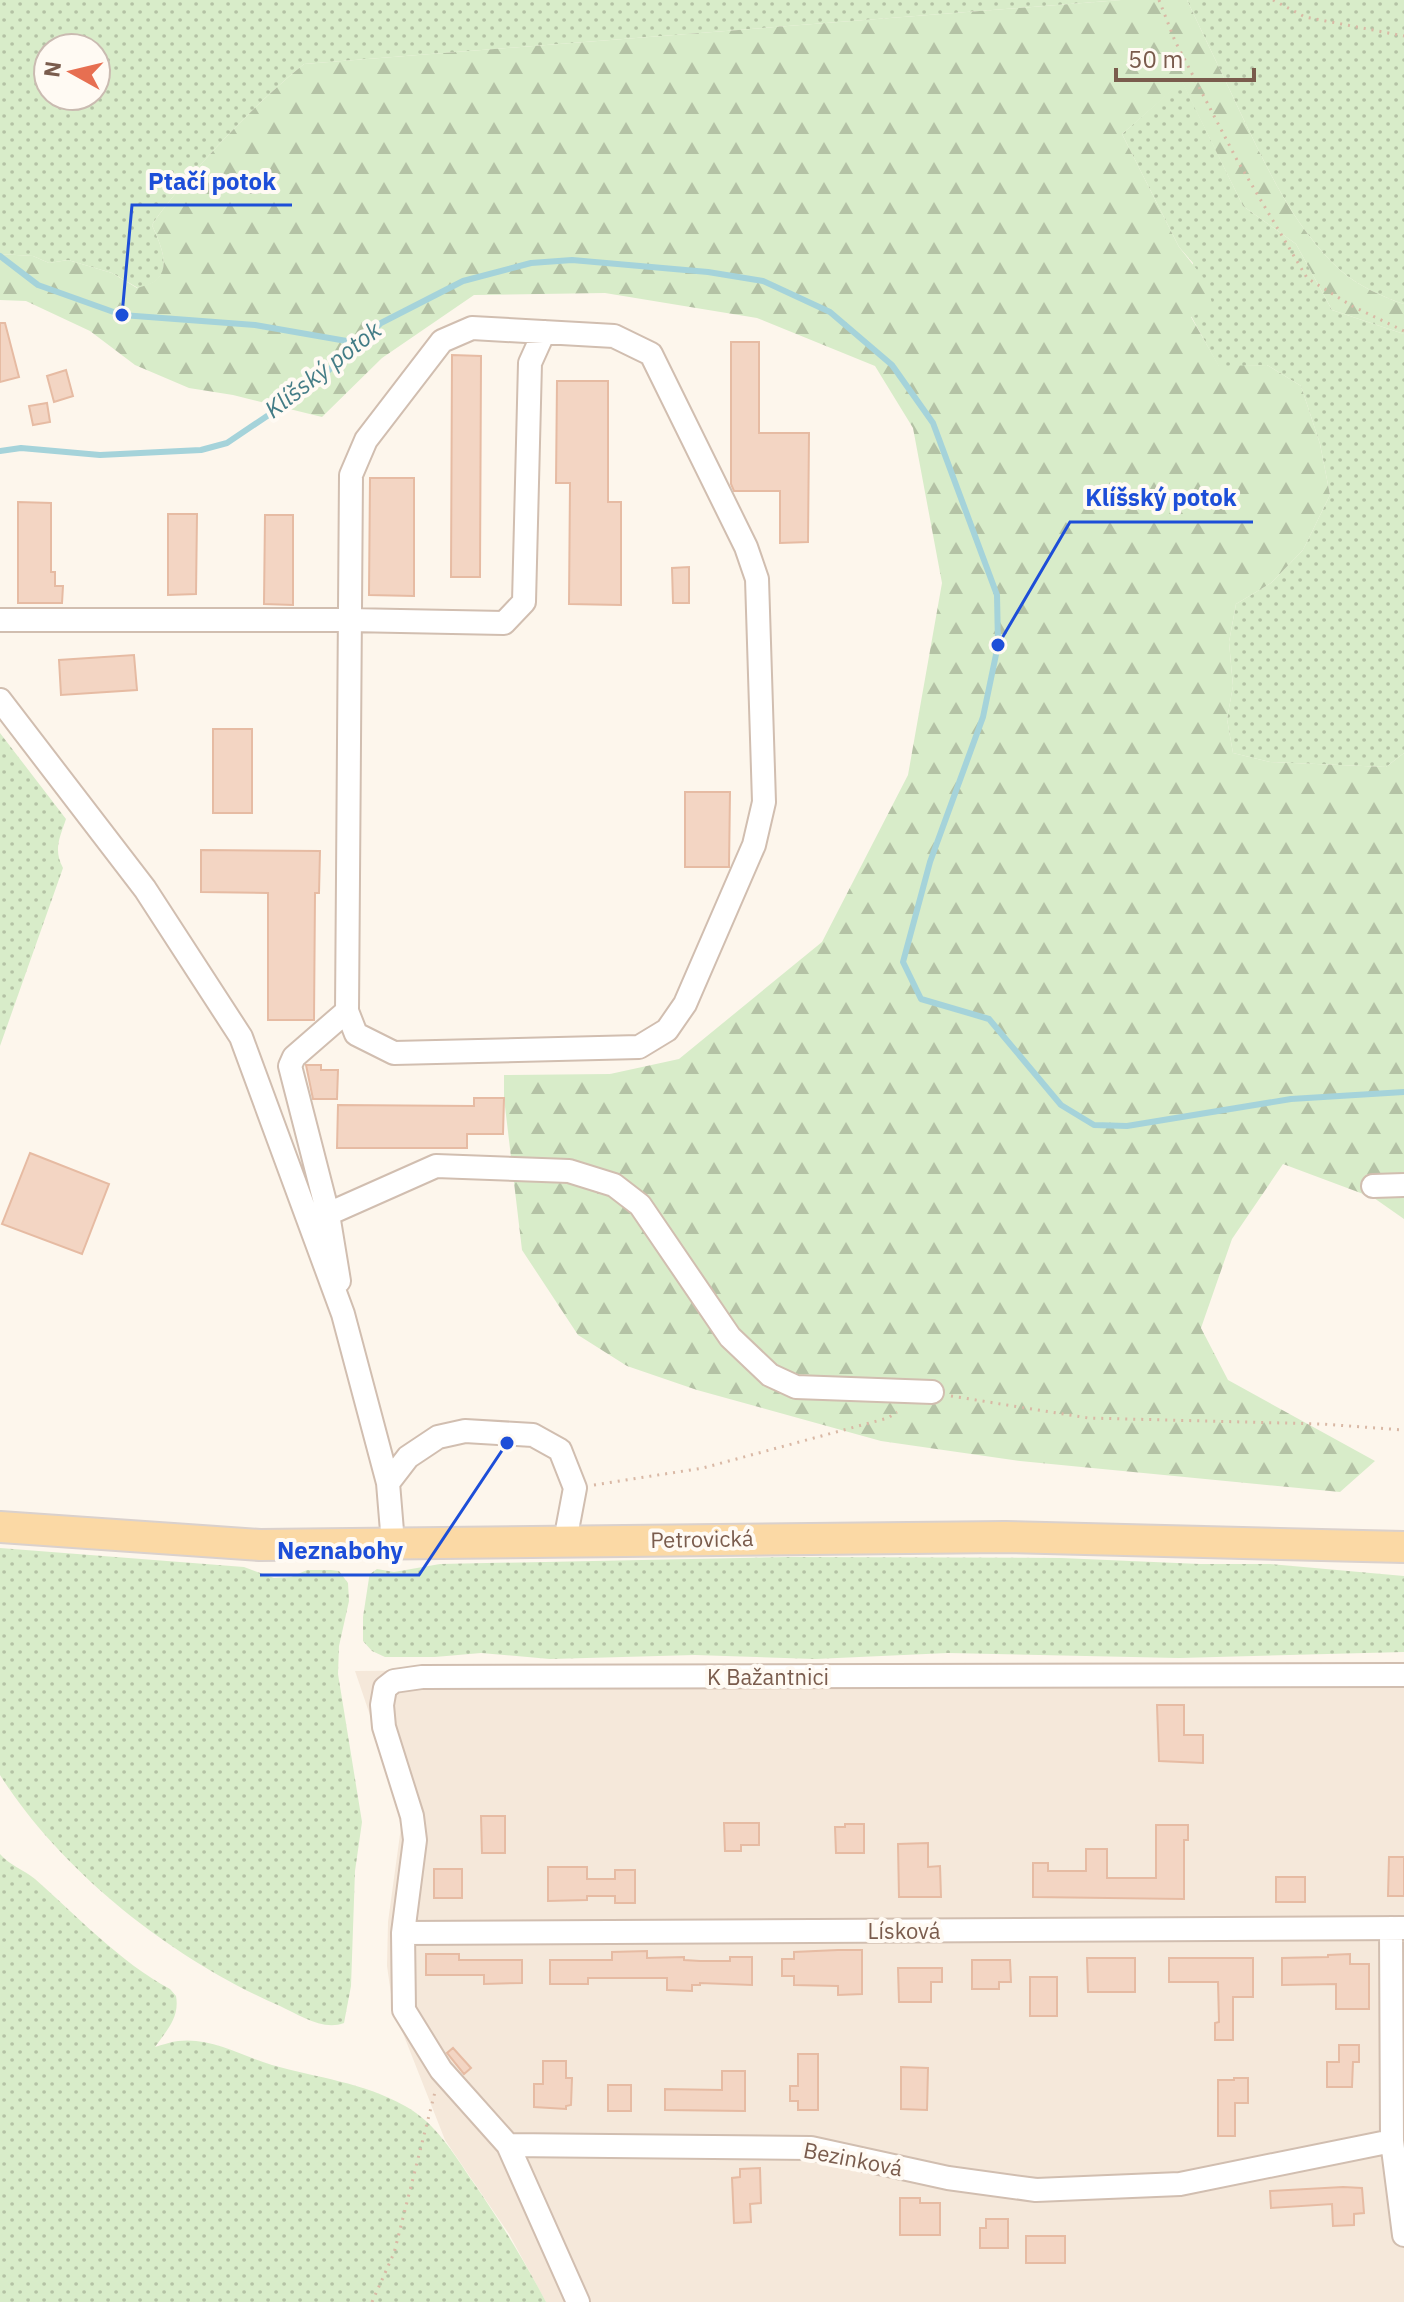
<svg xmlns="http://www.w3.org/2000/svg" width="1404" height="2302" font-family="'IBM Plex Sans',sans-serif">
	<defs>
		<pattern id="grass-dots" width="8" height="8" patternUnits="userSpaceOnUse" patternTransform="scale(2)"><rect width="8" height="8" fill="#d8ecc9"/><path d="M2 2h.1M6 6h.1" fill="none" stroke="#b4c2a5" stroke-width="1.8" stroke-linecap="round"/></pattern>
		<pattern id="forest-firs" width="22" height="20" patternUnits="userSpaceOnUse" patternTransform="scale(2)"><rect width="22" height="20" fill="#d8ecc9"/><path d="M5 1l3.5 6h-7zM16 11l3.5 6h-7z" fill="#b4c2a5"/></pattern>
	</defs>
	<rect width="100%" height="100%" fill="#fdf6ec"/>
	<path fill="#f5e8da" d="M1404 1663V2302H546L509 2234 445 2140 393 2008 387 1966 388 1922 401 1827 390 1774 355 1671Z"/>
	<path fill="url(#grass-dots)" fill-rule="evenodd" d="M0 0H1121L304 64C259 101 220 141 182 186 171 199 161 211 152 225 164 252 176 280 138 288L112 273 68 260 49 263 33 256 0 254ZM48 48H96V96H48Z
		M1187 0H1404V304C1382 297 1357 285 1340 270 1295 229 1268 170 1242 116 1224 77 1205 39 1187 0Z
		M1182 81 1243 206 1296 244 1332 310 1404 334V753L1386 767 1270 762 1233 753 1227 719 1233 686 1229 642 1236 604 1271 583 1303 550 1330 495 1320 444 1301 386 1267 365 1219 367 1191 316 1193 263 1179 247 1122 134Z
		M0 733 66 819C60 837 53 850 63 868L0 1046Z
		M0 1548 244 1567 274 1578 291 1577 307 1570H331L339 1571 348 1583 349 1601 339 1646 338 1674 362 1822 355 1871 351 1986 344 2023C323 2031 299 2015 280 2006 174 1960 63 1874 0 1775Z
		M788 1557 1061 1558 1200 1564H1270L1404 1576V1652L1179 1658 948 1653 815 1659 695 1655 550 1659 481 1653 435 1657H385L372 1651 363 1641V1617L369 1578 370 1574 377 1569 394 1572 440 1564Z
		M0 1854C9 1865 24 1870 35 1879 77 1916 120 1962 170 1989L176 1996C180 2018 166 2031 155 2047 162 2045 170 2042 178 2041 211 2037 242 2056 272 2065 317 2078 363 2082 405 2106 436 2123 454 2154 473 2182 500 2221 524 2260 546 2302H0Z"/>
	<path fill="url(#forest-firs)" d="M1121 0H1187C1205 39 1224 77 1242 116 1268 170 1295 229 1340 270 1357 285 1382 297 1404 304V334L1332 310 1296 244 1243 206 1182 82 1122 134 1179 247 1206 281 1213 307 1191 317 1219 366 1267 365 1301 386 1320 444 1330 495 1303 550 1271 583 1236 604 1229 642 1233 686 1227 719 1233 753 1270 762 1386 767 1404 753V1219L1374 1198 1283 1164 1232 1239 1201 1328 1228 1380 1375 1461 1340 1492 1020 1461 881 1441 697 1390 627 1366 578 1335 522 1250 504 1098V1075L610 1074 679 1059 822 942 908 775 942 583 913 428 875 366 757 318 605 293 474 295 382 358 322 417 233 395 189 388 135 365 90 331 26 301 0 300V254L33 256 49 263 68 260 112 273 137 288C176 280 164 252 152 225 161 211 171 199 182 186 220 141 259 101 304 64Z"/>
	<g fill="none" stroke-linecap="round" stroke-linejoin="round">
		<path stroke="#a5d3da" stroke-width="6" d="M0 256 38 285 122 315 255 325 358 343
			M0 451 21 448 100 455 201 450 227 443 310 387 381 323 463 281 531 263 572 260 708 272 763 281 830 312 892 365 933 423 997 595 998 645 983 717 930 862 903 962 921 999 989 1019 1061 1105 1094 1125 1127 1126 1291 1099 1404 1092"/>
	</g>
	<path fill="#f3d5c3" stroke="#e6bba3" stroke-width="2" d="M0 323H5L19 377 0 382Z
		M731 342H759V433H809L808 542 780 543V491H734L731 484Z
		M452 355 481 356 480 577H451Z
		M66 370 73 396 54 402 47 376Z
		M557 381H608V502H621V605L569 604 570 483H556Z
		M47 403 50 422 33 425 29 406Z
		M370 478H414V596L369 595Z
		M18 502 51 503V572H55V586H63L62 603H18Z
		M168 514H197L196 594 168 595Z
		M265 515H293V605L264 604Z
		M689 567V603H673L672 568Z
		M134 655 137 690 61 695 59 660Z
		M213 729H252V813H213Z
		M685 792H730L729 867H685Z
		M201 850 320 851 319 893H315L314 1020H268V893L201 892Z
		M306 1065H321V1070H338L337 1099H313Z
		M474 1098H504L503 1134H467V1148H337L338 1105 474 1106Z
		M30 1153 109 1184 82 1254 2 1224Z
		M1157 1705H1184V1735H1203V1763L1159 1761Z
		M481 1816H505V1853H482Z
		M724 1823H759V1845H741V1851H725Z
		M845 1824H864V1853H836L835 1827H845Z
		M1156 1825H1188V1840H1184V1899L1033 1897V1863H1048V1871H1086V1849H1107V1878H1156Z
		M928 1843V1867L940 1866 941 1897H899L898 1844Z
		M1389 1857H1404V1896H1388Z
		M548 1867H587V1879H615V1870H635V1903H615V1896H587V1900L548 1901Z
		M434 1869H462V1898H434Z
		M1276 1877H1305V1902H1276Z
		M838 1950H862V1994L838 1995V1986L794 1985V1976H782V1959H794V1952Z
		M647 1951V1958L684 1957V1960L700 1961H730V1957H752V1985L700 1983V1985H692V1991L667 1990V1978H588V1984H550V1960H612V1952Z
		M426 1954H459V1960H522V1983L484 1984V1975H426Z
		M1350 1954V1964H1369V2009H1336V1984L1282 1985V1958L1328 1957V1955Z
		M1087 1958H1135V1992H1088Z
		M1169 1958H1253V1997H1233V2040H1215V2023L1219 2022 1218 1982H1169Z
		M972 1960H1010L1011 1982H999V1989H972Z
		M898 1968H942V1982H931V2002H899Z
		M1030 1977H1057V2016H1030Z
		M1339 2045H1359V2062H1353L1352 2087H1327V2062H1339Z
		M453 2048 471 2068 464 2074 447 2053Z
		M798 2054H818V2110H798V2101H790V2086H798Z
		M543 2061H566V2078H572L571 2105 566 2106V2109L534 2107V2084H543Z
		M901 2067 928 2068 927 2110 901 2109Z
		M722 2071H745V2111L665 2110V2089L722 2090Z
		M1234 2078H1248V2103H1235V2136H1218V2080H1234Z
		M608 2085H631V2111H608Z
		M760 2168 761 2203 750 2204 751 2222 734 2223 732 2178 740 2177V2169Z
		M1343 2187 1362 2188 1364 2213 1354 2214V2225L1333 2226 1332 2204 1271 2208 1270 2191Z
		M900 2198H920V2203H940V2235H900Z
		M986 2219H1008V2248H980V2228H986Z
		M1026 2236H1065V2263H1026Z"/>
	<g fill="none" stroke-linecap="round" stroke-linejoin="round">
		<g stroke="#d1beb0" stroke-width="26">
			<path id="minor" d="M472 328 614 336 651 354 746 547 757 579 764 802 754 845 685 1004 667 1030 639 1047 394 1053 356 1034 347 1011 351 475 366 440 442 341Z
				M0 620H349L504 623 524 602 530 363 544 332
				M0 700 145 889 241 1037 343 1314 388 1483 393 1543
				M1373 1186 1404 1185
				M328 1214 436 1166 569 1171 614 1185 640 1205 730 1337 770 1375 796 1387 932 1392
				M339 1281 328 1214 290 1066 294 1057 347 1011
				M388 1483 408 1457 438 1437 465 1431 533 1435 560 1450 575 1488 565 1541
				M1391 1928 1392 2141 1404 2235
				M403 1933 1404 1928
				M1392 2141 1180 2184 1036 2190 948 2178 811 2148 508 2145 441 2070 404 2010 403 1933 415 1840 412 1816 384 1727 382 1705 385 1688 394 1681 422 1677 1404 1675
				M508 2145 578 2302"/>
		</g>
		<g stroke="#dad1cd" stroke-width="34">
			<path id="major" d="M0 1527 260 1545 1005 1537 1404 1547"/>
		</g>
		<path stroke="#d9b8a5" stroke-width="3" stroke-dasharray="2 6" stroke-linecap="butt" d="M1159 0 1175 41 1237 160 1307 278 1352 306 1404 331
			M1273 0 1305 17 1404 36
			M951 1396 1088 1418 1322 1424 1404 1430
			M594 1485 703 1468 888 1418 897 1412
			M372 2302 394 2253 435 2092"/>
		<use href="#minor" stroke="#fff" stroke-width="22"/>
		<use href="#major" stroke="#fbd9a5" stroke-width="30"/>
	</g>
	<g text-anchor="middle" stroke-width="8" stroke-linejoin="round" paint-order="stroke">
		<g font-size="22" fill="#7a5c4d" stroke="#fffaf3">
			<text transform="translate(702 1539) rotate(-1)" y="8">Petrovická</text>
			<text x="768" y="1685">K Bažantnici</text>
			<text x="904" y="1939">Lísková</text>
			<text transform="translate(853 2159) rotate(11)" y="8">Bezinková</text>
		</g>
		<g font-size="24" font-style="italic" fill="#437c86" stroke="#fffaf3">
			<text transform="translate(323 370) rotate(-38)" y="8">Klíšský potok</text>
		</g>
	</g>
	<path fill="none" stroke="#1d4ed8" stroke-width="3" d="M122 315L132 205H292M998 645L1070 522H1253M507 1443L419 1575H260"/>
	<g fill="#1d4ed8" stroke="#fffaf3" stroke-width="3">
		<circle cx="122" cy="315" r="8"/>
		<circle cx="998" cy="645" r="8"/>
		<circle cx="507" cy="1443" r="8"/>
	</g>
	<g font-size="24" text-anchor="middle" font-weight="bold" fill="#1d4ed8" stroke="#fffaf3" stroke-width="8" stroke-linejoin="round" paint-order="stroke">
		<text x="212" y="190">Ptačí potok</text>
		<text x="1161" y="506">Klíšský potok</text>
		<text x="340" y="1559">Neznabohy</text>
	</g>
	<g transform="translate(72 72) rotate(278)"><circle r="38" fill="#fffaf3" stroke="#cabbb1" stroke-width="2"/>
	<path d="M0-6L14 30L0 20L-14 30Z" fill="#e76f51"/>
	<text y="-12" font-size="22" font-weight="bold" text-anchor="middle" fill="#7a5c4d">N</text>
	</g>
	<path d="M1116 68v12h138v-12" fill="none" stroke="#7a5c4d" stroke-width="4"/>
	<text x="1128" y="68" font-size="24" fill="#7a5c4d" stroke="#fffaf3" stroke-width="6" paint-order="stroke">50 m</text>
</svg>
